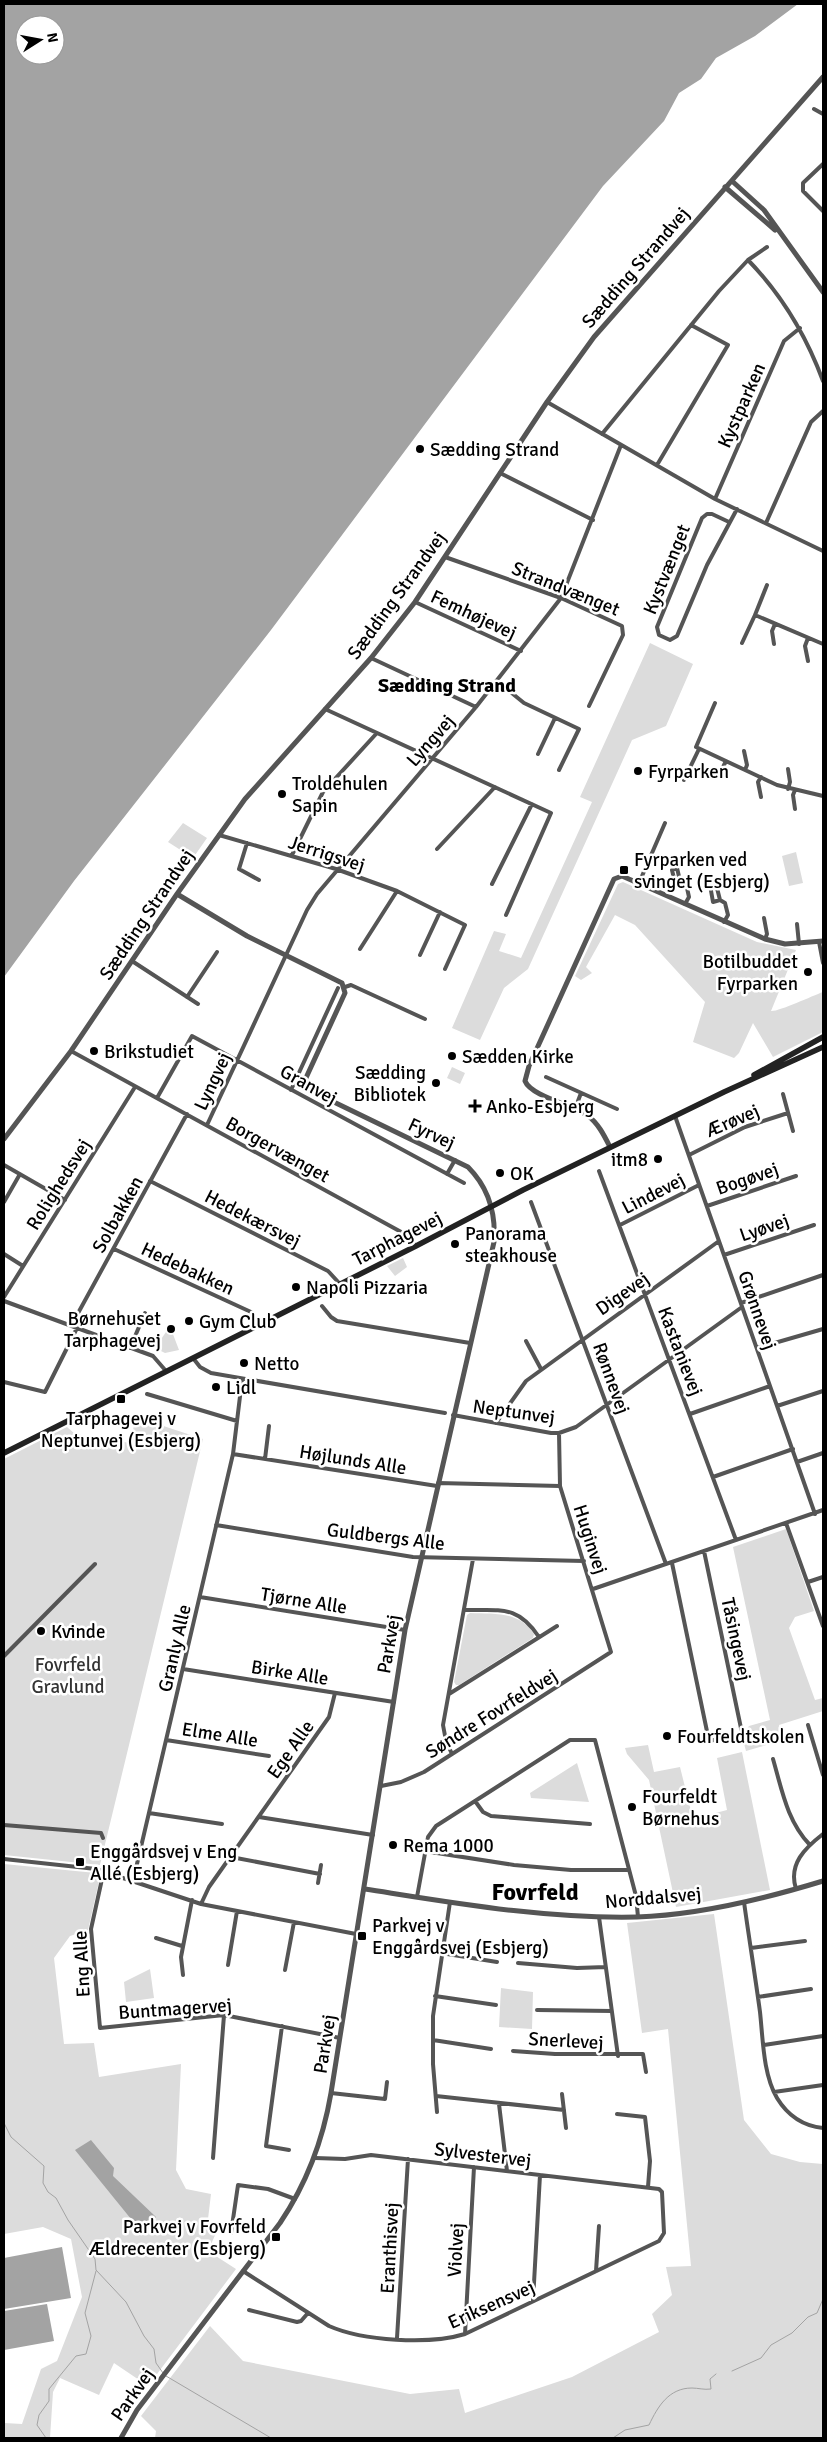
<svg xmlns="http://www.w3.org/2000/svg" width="827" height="2442" font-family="Signika,sans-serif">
	<rect width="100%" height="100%" fill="#fff"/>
	<path fill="#dcdcdc" d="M650 643 693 664 666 726 632 740 528 969 504 988 480 1040 452 1028 494 931 506 934 499 951 521 958 592 802 580 797Z
		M183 823 207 838 193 858 168 842Z
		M796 852 803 883 789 886 782 856Z
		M623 882 757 942 796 950 771 1011C778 1012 812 996 823 992V1032L773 1057 753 1023 739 1053 734 1058 693 1042 705 1002 635 925 615 915 586 967 592 973 581 980 575 976 618 884Z
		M452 1067 465 1073 460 1084 447 1078Z
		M403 1258 407 1267 395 1276 387 1266Z
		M171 1329 179 1350 165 1353 155 1348 166 1332Z
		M136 1417 203 1439 100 1865 4 1855V1459L67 1427 75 1434 130 1443Z
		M786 1529 814 1611 795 1617 789 1628 815 1700 823 1698V1711L779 1725 783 1740 746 1751 742 1736 749 1726 770 1720 733 1547Z
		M470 1613C494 1614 519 1611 534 1634L533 1638 459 1685H456L454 1682 467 1615Z
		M648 1745 654 1772 680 1767 693 1819 727 1810 717 1758 742 1752 770 1890 676 1907 649 1780 627 1754 625 1748Z
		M577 1763 589 1802 531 1798 530 1793Z
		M4 1864 96 1873 100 1877 88 1930 70 1936 54 1958 64 2044 94 2043 99 2077 181 2064 176 2170 186 2189 211 2194 208 2219 216 2233 208 2251 236 2269 148 2386 114 2363 99 2395 60 2378 53 2392 50 2438H4V2423L22 2424 41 2369 57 2361 82 2297 71 2239 43 2227 4 2234Z
		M714 1914 744 2120 771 2154 800 2162 823 2164V2438H155L156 2431 141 2416 210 2326 243 2361 410 2394 459 2389 465 2413 572 2377 659 2332 652 2314 672 2295 666 2267 691 2266 668 2029 642 2033 627 1923Z
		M150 1969 154 1998 126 2002 124 1982Z
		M501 1988 533 1992 532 2029 499 2027Z"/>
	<path fill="#a3a3a3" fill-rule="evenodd" d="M4 4H798L755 36 716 58 701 79 679 93 664 121 603 186 271 630 74 881 4 977ZM25 25H55V55H25Z
		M91 2140 114 2168 113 2176 156 2217 144 2235 75 2150Z
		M62 2247 71 2298 4 2309V2258Z
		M47 2304 54 2341 4 2350V2311Z"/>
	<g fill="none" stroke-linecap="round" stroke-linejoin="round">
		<path stroke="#a3a3a3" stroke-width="1" d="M4 2123 11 2137 44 2166 43 2183 48 2192 56 2198 68 2220 95 2259 96 2270 126 2302 144 2336 154 2349 156 2363 163 2373
			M732 2371 761 2358 771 2345 792 2333 808 2317 817 2313 823 2299
			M166 2376 271 2438
			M46 2438 37 2425 39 2415 49 2401V2389L76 2356 86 2354 91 2336 85 2313 96 2271
			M613 2438 625 2430 649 2425C658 2406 669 2388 692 2388 698 2388 704 2390 711 2389L710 2379 716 2374"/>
		<path stroke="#555" stroke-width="4" d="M814 109 823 114
			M823 164 803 183V191L823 211
			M748 260C782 295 806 335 823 381
			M547 402 715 499 823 551
			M602 434 719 291 748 260 767 247
			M657 465 728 345 691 325
			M500 473 593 520
			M715 499 784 341 800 328
			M729 522 712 514H707L702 518 657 627 659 635 670 640 677 636 707 565 737 509
			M766 523 811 422 823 411
			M445 557 561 598 622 626 623 635 589 706
			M767 585 755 615 823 644
			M415 602 521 651
			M808 638 805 646 808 661
			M742 643 755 615
			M774 644 772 631 775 624
			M371 658 476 707
			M497 681 524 703 579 729 559 770
			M715 703 696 747 777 785 823 796
			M325 709 551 813 506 915
			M744 751 747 765 745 770
			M538 754 555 718
			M788 769 790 782 788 789
			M725 777 723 767 726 761
			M684 780 699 749
			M795 790 793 795 795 809
			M761 797 758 782 761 777
			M219 835 336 869 397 891 465 925 445 969
			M247 843 239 869 259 880
			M437 849 495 787
			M292 855 323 792 376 734
			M639 883 665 823
			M492 884 532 804
			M681 885 676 887 672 870 677 868 681 885 687 888 689 897 685 904
			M720 900 713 902 710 885 716 884 720 900 725 903 728 915 724 922
			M764 918 767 934 765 939
			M797 924 799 944
			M819 942 823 963
			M360 949 397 891
			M420 955 440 912
			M132 961 198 1004
			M345 987 351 985 425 1019
			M187 997 217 952
			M71 1051 403 1233 416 1246
			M546 1077 617 1109
			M291 1090 338 988
			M783 1094 793 1131
			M157 1098 192 1036 464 1183
			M575 1109 581 1093
			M675 1116 815 1514
			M207 1125 307 910 317 894 476 707 561 598 621 445
			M689 1155 745 1127 788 1113
			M4 1165 65 1200
			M599 1171 736 1540
			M447 1174 455 1160
			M150 1181 328 1271 340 1284
			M4 1202 20 1174
			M531 1202 666 1564
			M707 1206 796 1176
			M620 1225 699 1185
			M114 1249 251 1312
			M4 1254 23 1266
			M724 1255 814 1225
			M4 1297 135 1087
			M4 1301 153 1356 166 1371
			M741 1303 823 1275
			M322 1306 331 1317 337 1321 470 1343
			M71 1326 187 1114
			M526 1341 541 1369
			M130 1348 145 1313
			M757 1348 823 1329
			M193 1358 200 1367 211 1373 445 1413
			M4 1382 45 1392 77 1328
			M147 1394 237 1421
			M777 1406 823 1391
			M690 1414 770 1386
			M453 1415 551 1433H559L576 1427 742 1307
			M496 1423 526 1381 719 1241
			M233 1454 437 1486
			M265 1459 269 1426
			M797 1462 823 1453
			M713 1477 793 1449
			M438 1483 560 1486
			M786 1523 823 1626
			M216 1525 413 1557 584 1561
			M704 1551 742 1733
			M672 1563 709 1741 728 1737
			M808 1582 823 1577
			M593 1589 823 1510
			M200 1597 405 1630
			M464 1610C500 1611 517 1604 539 1637
			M4 1656 95 1564
			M183 1669 394 1702
			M449 1694 557 1626
			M808 1725 823 1775
			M166 1740 269 1756
			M452 1754 446 1741 443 1725 473 1559
			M773 1759C782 1790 787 1821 810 1845
			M381 1786 401 1782 424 1772 611 1652 560 1486 559 1433
			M475 1801 483 1812 491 1816 590 1824
			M149 1813 222 1824
			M259 1817 373 1835
			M4 1825 101 1833 103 1838
			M424 1851 514 1865 571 1870H629
			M231 1857 320 1874
			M4 1859 96 1869 201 1904 356 1934
			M104 1870 91 1929 100 2028 224 2015 340 2038
			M133 1881 233 1454 242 1380
			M318 1883 321 1865
			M796 1889C788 1864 805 1848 823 1834
			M417 1897 428 1837 436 1826 570 1740H595L636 1896 638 1917
			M744 1902C749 1938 755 1975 760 2012 763 2039 763 2074 777 2098 788 2116 803 2126 823 2128
			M201 1904 209 1887 329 1717 335 1693
			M599 1917 618 2056
			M156 1938 182 1946
			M751 1948 805 1941
			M441 1953 497 1962
			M518 1963 577 1968 606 1967
			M228 1965 237 1911
			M285 1970 294 1922
			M183 1975 181 1957 192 1900
			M435 1996 496 2005
			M758 1997 811 1989
			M537 2010 612 2011
			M282 2026 266 2146 289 2150
			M433 2040 491 2049
			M764 2045 823 2036
			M513 2051 555 2054H643L646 2072
			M774 2092 823 2085
			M331 2093 385 2099 387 2082
			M562 2094 566 2128
			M436 2096 564 2110
			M499 2104 507 2171
			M437 2112 433 2064V2016L450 1902
			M617 2114 645 2117 650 2161 648 2187
			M213 2158 224 2015
			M231 2233 238 2185 268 2189 295 2199
			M243 2271 329 2326C363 2341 429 2345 465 2334L659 2241 664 2233 662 2192 659 2189 371 2155 345 2159 315 2158
			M596 2271 599 2226
			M533 2301 540 2175
			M249 2310 297 2322 301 2321 308 2313
			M465 2334 474 2167
			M397 2338 408 2159"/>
		<path stroke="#555" stroke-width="5" d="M732 181 764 210 823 292
			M725 187 775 230
			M4 1139 71 1051 177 894 245 799 371 658 415 602 547 402 594 337 823 77
			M610 1147C604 1135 598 1123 587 1115 572 1105 531 1096 525 1081L529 1066 614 879 622 876 765 939 785 944 823 941
			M365 1889C455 1903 545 1919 637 1917 699 1915 764 1899 823 1881
			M121 2438 137 2410 280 2223C307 2183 323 2140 331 2093L405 1630 494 1242C496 1213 489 1188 468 1167L307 1089 305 1080 345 993 342 983 247 936 177 894"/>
		<path stroke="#222" stroke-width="5.5" d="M754 1075 823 1037
			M4 1453 416 1246 523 1190 724 1092 823 1047"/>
	</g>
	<g fill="#000" stroke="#fff" stroke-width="2">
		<circle cx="420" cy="449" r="5"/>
		<circle cx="638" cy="771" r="5"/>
		<circle cx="282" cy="794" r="5"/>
		<rect x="619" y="865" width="10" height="10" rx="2.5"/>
		<circle cx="808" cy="972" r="5"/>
		<circle cx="94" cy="1051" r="5"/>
		<circle cx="452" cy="1056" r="5"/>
		<circle cx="436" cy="1083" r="5"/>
		<path d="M472.5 1098.5h5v5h5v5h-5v5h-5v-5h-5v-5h5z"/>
		<circle cx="658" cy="1159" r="5"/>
		<circle cx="500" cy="1173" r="5"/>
		<circle cx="455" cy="1244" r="5"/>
		<circle cx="296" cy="1287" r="5"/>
		<circle cx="189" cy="1321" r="5"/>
		<circle cx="171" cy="1329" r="5"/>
		<circle cx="244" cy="1363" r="5"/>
		<circle cx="216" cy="1387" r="5"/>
		<rect x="116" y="1394" width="10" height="10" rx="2.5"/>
		<circle cx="41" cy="1631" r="5"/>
		<circle cx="667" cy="1736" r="5"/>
		<circle cx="632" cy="1807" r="5"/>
		<circle cx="393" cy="1845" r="5"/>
		<rect x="75" y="1857" width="10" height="10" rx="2.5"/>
		<rect x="357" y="1931" width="10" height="10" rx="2.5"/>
		<rect x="271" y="2232" width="10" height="10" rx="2.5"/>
	</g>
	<g text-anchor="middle" stroke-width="5" stroke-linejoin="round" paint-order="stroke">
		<g font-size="19" fill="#000" stroke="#fff">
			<text transform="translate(635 267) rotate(-49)" y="7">Sædding Strandvej</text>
			<text transform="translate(741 405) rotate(-66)" y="7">Kystparken</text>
			<text transform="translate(666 569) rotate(-68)" y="7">Kystvænget</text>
			<text transform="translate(566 588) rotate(22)" y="7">Strandvænget</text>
			<text transform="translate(396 595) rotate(-54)" y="7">Sædding Strandvej</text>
			<text transform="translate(474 614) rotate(25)" y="7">Femhøjevej</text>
			<text transform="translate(430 740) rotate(-49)" y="7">Lyngvej</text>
			<text transform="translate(327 853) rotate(18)" y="7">Jerrigsvej</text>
			<text transform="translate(146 914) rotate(-56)" y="7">Sædding Strandvej</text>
			<text transform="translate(212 1081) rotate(-65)" y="7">Lyngvej</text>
			<text transform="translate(309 1084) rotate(29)" y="7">Granvej</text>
			<text transform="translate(732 1120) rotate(-23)" y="7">Ærøvej</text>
			<text transform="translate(432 1133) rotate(25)" y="7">Fyrvej</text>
			<text transform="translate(278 1149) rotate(29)" y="7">Borgervænget</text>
			<text transform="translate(747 1178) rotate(-19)" y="7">Bogøvej</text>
			<text transform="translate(58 1184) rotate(-58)" y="7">Rolighedsvej</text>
			<text transform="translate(653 1193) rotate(-27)" y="7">Lindevej</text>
			<text transform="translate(117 1214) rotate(-61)" y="7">Solbakken</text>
			<text transform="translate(253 1218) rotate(27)" y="7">Hedekærsvej</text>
			<text transform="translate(764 1227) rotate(-19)" y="7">Lyøvej</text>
			<text transform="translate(397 1238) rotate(-27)" y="7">Tarphagevej</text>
			<text transform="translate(188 1268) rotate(25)" y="7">Hedebakken</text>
			<text transform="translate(622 1293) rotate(-35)" y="7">Digevej</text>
			<text transform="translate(758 1310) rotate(71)" y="7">Grønnevej</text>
			<text transform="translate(681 1351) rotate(69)" y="7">Kastanievej</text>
			<text transform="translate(612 1378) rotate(70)" y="7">Rønnevej</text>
			<text transform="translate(514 1411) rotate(8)" y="7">Neptunvej</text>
			<text transform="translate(353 1459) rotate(9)" y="7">Højlunds Alle</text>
			<text transform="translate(386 1536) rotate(7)" y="7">Guldbergs Alle</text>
			<text transform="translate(591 1539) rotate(72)" y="7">Huginvej</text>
			<text transform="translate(304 1600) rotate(9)" y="7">Tjørne Alle</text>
			<text transform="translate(737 1639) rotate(78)" y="7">Tåsingevej</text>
			<text transform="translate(388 1644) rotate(-80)" y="7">Parkvej</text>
			<text transform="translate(174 1648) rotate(-77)" y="7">Granly Alle</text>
			<text transform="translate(290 1672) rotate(9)" y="7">Birke Alle</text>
			<text transform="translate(491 1713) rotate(-32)" y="7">Søndre Fovrfeldvej</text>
			<text transform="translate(220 1734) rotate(9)" y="7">Elme Alle</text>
			<text transform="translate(290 1749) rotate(-55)" y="7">Ege Alle</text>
			<text transform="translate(653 1897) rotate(-5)" y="7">Norddalsvej</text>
			<text transform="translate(81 1964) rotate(-93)" y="7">Eng Alle</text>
			<text transform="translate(175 2008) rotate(-4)" y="7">Buntmagervej</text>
			<text transform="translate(566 2040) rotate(3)" y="7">Snerlevej</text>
			<text transform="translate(324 2044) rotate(-81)" y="7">Parkvej</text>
			<text transform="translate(483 2154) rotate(7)" y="7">Sylvestervej</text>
			<text transform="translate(389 2248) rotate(-87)" y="7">Eranthisvej</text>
			<text transform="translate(455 2250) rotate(-87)" y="7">Violvej</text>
			<text transform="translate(491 2304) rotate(-24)" y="7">Eriksensvej</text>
			<text transform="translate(132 2394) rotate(-55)" y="7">Parkvej</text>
		</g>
		<g font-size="19" fill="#000" stroke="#fff" text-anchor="start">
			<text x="430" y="456">Sædding Strand</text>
			<text x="648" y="778">Fyrparken</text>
			<text x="292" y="790">Troldehulen<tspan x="292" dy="22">Sapin</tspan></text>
			<text x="634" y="866">Fyrparken ved<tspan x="634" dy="22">svinget (Esbjerg)</tspan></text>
			<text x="798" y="968" text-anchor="end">Botilbuddet<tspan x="798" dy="22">Fyrparken</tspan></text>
			<text x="104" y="1058">Brikstudiet</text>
			<text x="462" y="1063">Sædden Kirke</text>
			<text x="426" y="1079" text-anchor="end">Sædding<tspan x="426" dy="22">Bibliotek</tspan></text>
			<text x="486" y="1113">Anko-Esbjerg</text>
			<text x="648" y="1166" text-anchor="end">itm8</text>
			<text x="510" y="1180">OK</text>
			<text x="465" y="1240">Panorama<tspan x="465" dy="22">steakhouse</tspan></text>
			<text x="306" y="1294">Napoli Pizzaria</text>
			<text x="161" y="1325" text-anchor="end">Børnehuset<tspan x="161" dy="22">Tarphagevej</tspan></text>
			<text x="199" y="1328">Gym Club</text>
			<text x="254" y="1370">Netto</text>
			<text x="226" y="1394">Lidl</text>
			<text x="121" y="1425" text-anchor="middle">Tarphagevej v<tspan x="121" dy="22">Neptunvej (Esbjerg)</tspan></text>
			<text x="51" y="1638">Kvinde</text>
			<text x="677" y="1743">Fourfeldtskolen</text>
			<text x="642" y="1803">Fourfeldt<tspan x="642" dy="22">Børnehus</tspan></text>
			<text x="403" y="1852">Rema 1000</text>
			<text x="90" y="1858">Enggårdsvej v Eng<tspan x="90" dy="22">Allé (Esbjerg)</tspan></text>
			<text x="372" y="1932">Parkvej v<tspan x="372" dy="22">Enggårdsvej (Esbjerg)</tspan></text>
			<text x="266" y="2233" text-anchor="end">Parkvej v Fovrfeld<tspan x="266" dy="22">Ældrecenter (Esbjerg)</tspan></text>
		</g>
		<g font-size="19" fill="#333" stroke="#fff">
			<text x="68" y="1671">Fovrfeld<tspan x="68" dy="22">Gravlund</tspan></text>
		</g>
		<g font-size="20" font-weight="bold" fill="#000" stroke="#fff">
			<text x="447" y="692">Sædding Strand</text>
		</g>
		<g font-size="24" font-weight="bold" fill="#000" stroke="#fff">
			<text x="535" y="1900">Fovrfeld</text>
		</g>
	</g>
	<rect width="827" height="2442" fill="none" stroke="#000000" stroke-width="10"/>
	<g transform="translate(40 40) rotate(79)"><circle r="24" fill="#ffffff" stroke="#999999"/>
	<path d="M0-4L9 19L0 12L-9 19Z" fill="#000000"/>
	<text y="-8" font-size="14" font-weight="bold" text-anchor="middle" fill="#000000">N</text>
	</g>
</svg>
